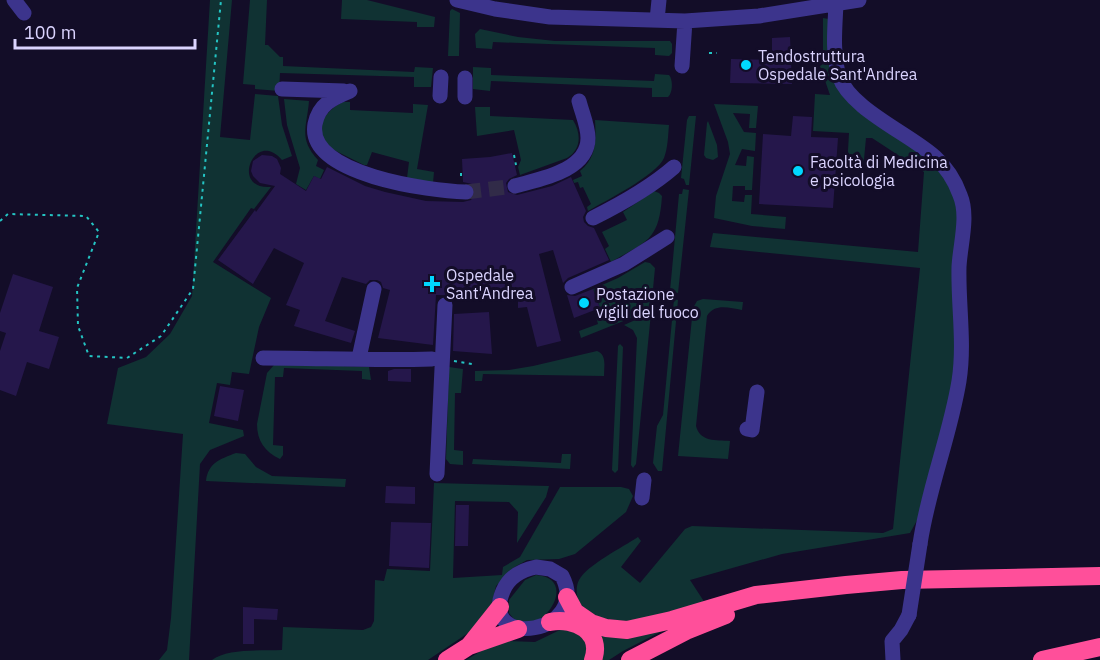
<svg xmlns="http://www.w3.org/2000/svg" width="1100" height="660" font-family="'IBM Plex Sans',sans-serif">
	<rect width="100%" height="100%" fill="#130d28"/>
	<path fill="#103233" d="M210 0H232L220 137 250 140 255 94 278 96 282 125 292 156 282 160C255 128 229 190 271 187L254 209 251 208 213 262 271 298 259 327 249 374 232 372 230 385 217 383 209 423 243 430 244 436 210 450 200 464 189 660H159L167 650 171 618 183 434 107 424 118 368 146 357 170 334 192 296Z
		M250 0H267L265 45H268L280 57H283V66L414 72 415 67 433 68 431 87H414V77L280 73 279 91 255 89V85L243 84Z
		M342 0H367L435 17 434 27H417V22L341 19Z
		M452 9 460 13 459 56H448L450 11Z
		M823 18 829 19 834 79 937 166 960 206 955 380 920 515 910 533 782 554 690 580 705 603 632 622 600 618 579 604C577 596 575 588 579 580 587 565 623 547 638 537L641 541 621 567 640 583 685 529 692 526 883 533 893 529 920 268 710 247 713 233 918 252 924 172 872 138H866L863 170 847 168 849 133 813 131 815 94 830 95 820 66 823 64Z
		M480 29 518 37 555 41H670L672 44V53L669 56 655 55V48L493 42 492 49 476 48 475 34Z
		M473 67 491 68V75L654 81 655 74 669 75C673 79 673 93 668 97H652V88L491 81 490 91 473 89Z
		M284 99 309 101C307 127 298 138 318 160L316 166 324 170 320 179 314 176 306 190 296 184 300 168 287 125Z
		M343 102H350V110L413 113V104L428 105 417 169 434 172 433 183 407 178 409 162 372 152 367 165H364L330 148C313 129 323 112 343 102Z
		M714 104 758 106 756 128H749L750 114 733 113 744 132 756 133 755 151 742 149 735 165 746 166 747 156 754 157 752 190H745V186H733L732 201 744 202 745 195H752L751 214 786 217 785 229 752 226 714 218 716 196 730 154 728 142Z
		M475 107H490V116L573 120C581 133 582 149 567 158L520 175 518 167 521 160 514 130 477 136Z
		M692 116H696L689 185H686L684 179 681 178 687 120 689 116Z
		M595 120 669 125C668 135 668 148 664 158 657 175 605 201 588 211L587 207 591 204 583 187 580 188 578 182 574 183 573 180 582 176 580 171C597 157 596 140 595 120Z
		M708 121 717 145 718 157 713 160 706 158 704 155 707 123Z
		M683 189 689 190 678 293 670 291 679 194H682Z
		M654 191 659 193 662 196C659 241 647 241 611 262L605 249 609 246 602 232 627 220 623 212Z
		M645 262 650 263 655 268 651 310 581 338 579 331 598 324 594 310 600 308 593 289 618 278Z
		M674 299 678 300 662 471H658L653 463 657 426 663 415Z
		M703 299 743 302 742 310C729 308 715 303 707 316L696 426C700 442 716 440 730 441L728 459 678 456 693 308 697 301Z
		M651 313 636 464 633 468 631 465 637 338 633 330 624 325Z
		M620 344 623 347 618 470 615 473 612 470 618 346Z
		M597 351C607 355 604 366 604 376L483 374 482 381H475V371L509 370 533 366Z
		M283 364 369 367 371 380 362 379V371L284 368 283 377H275L273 445 283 446V455L280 459C265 452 257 441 257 424L267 373 274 365Z
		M449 367 463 369 461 393H455L454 450 463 451V465L450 464 446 459Z
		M236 453 245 454 256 467 272 476 346 479 345 487 206 481C208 463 220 459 236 453Z
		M562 454H571L570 469 472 464 473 459 561 463Z
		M434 483 549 486 546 497 517 543 518 512 509 502 455 501 453 578 502 575 503 567 520 557 560 487H621L629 489 633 496 626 512 575 554 559 559 527 560 513 568 496 586 492 603 471 631 428 660H212C227 648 262 651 282 650L283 627 363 630 371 627 374 621 375 580 384 581 387 569 430 571Z
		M536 575C585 578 534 650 509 613V600L525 580Z
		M564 628 587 635 586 660H466L488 647 506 641 535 642Z
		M664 630 623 651 609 660H600L599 632Z"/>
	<path fill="#25174b" d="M790 37 792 84 730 83 731 59 772 60V38Z
		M793 116 812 117 811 137 838 138 833 208 759 204 763 134 791 136Z
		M512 153 517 175 509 179 506 183 508 192 517 195 552 186 571 177 586 211 583 217 584 222 588 226 594 228 609 260 568 278 563 283 553 250 539 254 561 341 537 347 527 307 518 308V295H512V292L486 296 436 295 433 345 378 338 390 290 383 288 381 282 377 280H370L366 284 342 277 325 321 355 331 351 343 294 326 300 310 286 305 304 263 274 248 253 284 218 260 255 210 256 212 275 186 260 183 253 176 251 171 253 161 262 155 272 156 277 159 281 168 280 174 306 191 314 176 321 179 327 167 365 186 385 192 426 201 463 202 471 200 476 192 472 184 463 182 462 159 490 157Z
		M13 274 53 287 39 331 59 337 49 369 27 362 16 396 0 390V351L6 333 0 331V313Z
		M593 289 600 308 574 318 567 295 575 296Z
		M489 312 492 354 453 351 454 314Z
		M394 369H411V382L388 381V371Z
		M220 386 244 390 238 421 214 416Z
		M386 486 415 487V504L385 503Z
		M456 505H469L468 546H455Z
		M391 522 431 523 429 568 389 566Z
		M243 607 278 609 277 620 254 619V644H243Z"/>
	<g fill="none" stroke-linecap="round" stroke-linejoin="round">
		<path stroke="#312b48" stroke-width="15" stroke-dasharray="15 8" stroke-linecap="butt" d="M466 192 515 186"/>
		<path stroke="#24c4c3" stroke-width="2" stroke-dasharray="3 4.5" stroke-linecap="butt" d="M709 53H717
			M514 155 516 165
			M461 173V180
			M0 221 8 214 86 216 99 232 77 288 78 326 89 356 127 358 161 336 193 289 221 0
			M454 361 472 364"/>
		<path stroke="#3c348c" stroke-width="15" d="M14 0 24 13
			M457 0 495 9 550 17 685 21 759 16 859 0
			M836 4C835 27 832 53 839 76 850 109 910 134 935 157 946 167 955 181 960 195 969 216 960 245 959 267 958 305 965 343 959 381 950 436 928 489 920 544
			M657 20 659 0
			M682 66 685 21
			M282 89 344 91
			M350 91C333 98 319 104 315 124 306 175 431 191 466 192
			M440 96 441 77
			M465 97V78
			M515 186C540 179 588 171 588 138 588 126 582 113 579 101
			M593 218C621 204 650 188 674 167
			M572 287 624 264 667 237
			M263 358C319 358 375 361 432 359
			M359 358 374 289
			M747 429 752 430 757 392
			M437 474 445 305
			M642 498 644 480
			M536 567 550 569 562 576C592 634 478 651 503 591 509 577 521 570 536 567Z
			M893 660 892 641 901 630 909 615"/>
		<path stroke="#ff4f9a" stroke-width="18" d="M567 597 575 612 591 623 606 628 627 630 672 620 756 595 846 585 902 580 1100 576
			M550 622C575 617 603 632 593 660
			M469 646 500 607
			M447 660 469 646 518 629
			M630 660 686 631 726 615
			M1042 660 1100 647"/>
		<path stroke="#3c348c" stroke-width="15" d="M909 615 920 544"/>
	</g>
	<g fill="#00d8ff" stroke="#130d28" stroke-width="2">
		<circle cx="746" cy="65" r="6"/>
		<circle cx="798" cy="171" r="6"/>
		<path d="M429 275h6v6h6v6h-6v6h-6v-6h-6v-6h6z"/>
		<circle cx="584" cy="303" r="6"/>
	</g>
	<g text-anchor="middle" stroke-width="6" stroke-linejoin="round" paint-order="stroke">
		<g font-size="16" fill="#dbd4ff" stroke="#130d28" text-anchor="start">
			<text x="758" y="62">Tendostruttura<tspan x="758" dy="18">Ospedale Sant'Andrea</tspan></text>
			<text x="810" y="168">Facoltà di Medicina<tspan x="810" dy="18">e psicologia</tspan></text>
			<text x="446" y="281">Ospedale<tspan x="446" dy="18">Sant'Andrea</tspan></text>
			<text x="596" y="300">Postazione<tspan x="596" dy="18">vigili del fuoco</tspan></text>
		</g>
	</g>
	<path d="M15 39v9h180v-9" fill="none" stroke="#dbd4ff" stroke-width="3"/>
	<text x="24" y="39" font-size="18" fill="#dbd4ff" stroke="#130d28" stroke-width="4.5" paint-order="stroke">100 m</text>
</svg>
